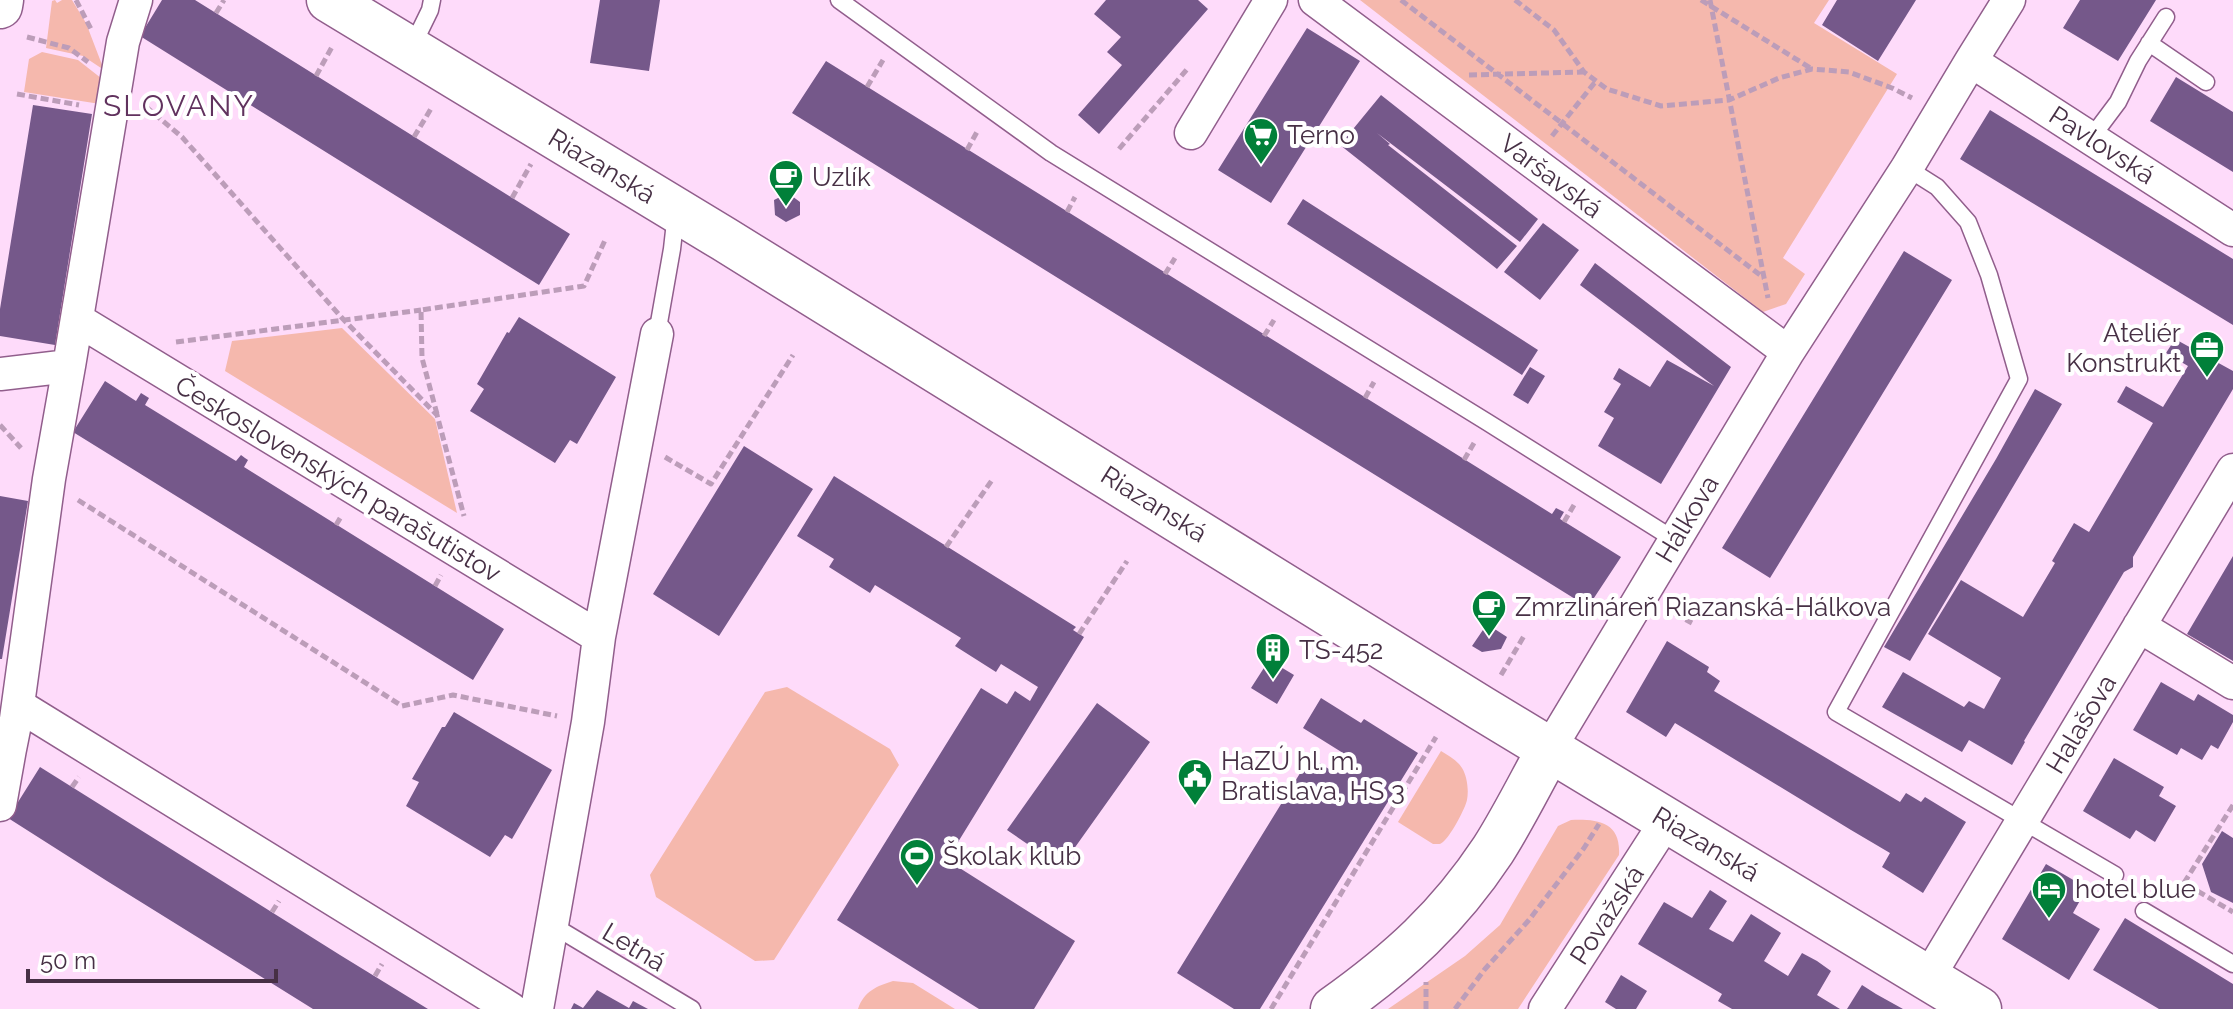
<svg xmlns="http://www.w3.org/2000/svg" width="2233" height="1009" font-family="Raleway,sans-serif">
	<rect width="100%" height="100%" fill="#fedbfa"/>
	<path fill="#f5b8ad" d="M55 0 57 3 62 0H72L86 23 104 70 83 56 46 48 52 1Z
		M1360 0H1829L1814 23 1897 74 1783 258 1805 274 1786 304 1763 312Z
		M42 52 78 60 106 82 100 104 24 92 29 59Z
		M342 328 435 419 457 513 225 371 232 341Z
		M787 687 890 749 899 765 774 960 755 961 656 897 650 875 765 692Z
		M1441 751C1449 756 1457 760 1462 768 1467 776 1469 790 1467 800 1465 809 1452 833 1445 840 1440 845 1440 844 1433 844L1398 822Z
		M1571 820C1598 819 1621 822 1619 855L1518 1009H1388L1465 956 1500 925 1558 826Z
		M893 981 913 983 955 1009H858C864 991 877 986 893 981Z"/>
	<path fill="#75588a" d="M162 0H195L570 234 539 285 140 36Z
		M600 0H660L649 71 590 63Z
		M1106 0H1198L1208 9 1099 134 1078 115 1122 65 1107 52 1121 37 1094 14Z
		M1837 0H1916L1878 61 1822 25Z
		M2080 0H2156L2118 61 2063 28Z
		M1307 28 1360 61 1271 203 1218 170Z
		M826 61 1552 514 1556 508 1564 512 1560 519 1621 557 1588 607 792 113Z
		M2176 77 2233 112V172L2150 121Z
		M1381 95 1538 219 1520 242 1377 133 1390 144 1388 145 1517 246 1497 269 1340 145Z
		M33 105 92 114 55 345 0 336V309Z
		M1990 110 2233 259V325L1960 159Z
		M788 193 800 202V215L786 222 775 215 774 200Z
		M1303 199 1538 350 1522 375 1287 224Z
		M1543 223 1579 250 1540 300 1504 272Z
		M1904 251 1952 280 1770 578 1722 548Z
		M1595 263 1731 367 1661 484 1598 446 1614 418 1604 412 1621 384 1613 379 1619 368 1650 387 1667 360 1714 386 1580 285Z
		M519 317 616 377 577 444 570 440 555 463 470 411 484 389 477 384 507 332 509 333Z
		M2175 339 2233 371V389L2133 557V567L2124 572 2024 741 2025 742 2012 765 1969 740 1962 752 1882 707 1903 672 1964 707 1969 701 1984 709 2001 678 1928 634 1961 580 2023 617 2055 563 2052 561 2074 523 2089 532 2153 423 2117 402 2126 386 2163 407 2188 366 2166 353Z
		M1530 367 1545 376 1528 404 1513 395Z
		M105 381 136 401 141 393 149 398 145 405 236 461 241 455 245 458 248 460 244 467 504 629 473 680 73 432Z
		M2035 389 2062 404 1910 661 1884 647 1996 459Z
		M744 446 813 489 719 636 653 594Z
		M834 476 1076 627 1073 630 1084 637 947 860 1075 941 1034 1009H979L837 920 981 688 1007 704 1015 691 1030 701 1038 687 1001 664 996 672 955 646 961 638 875 585 870 593 829 567 834 559 797 536Z
		M0 496 28 501 2 659H0Z
		M2233 556V661L2187 634Z
		M1487 624 1507 637 1501 649 1482 652 1472 646Z
		M1667 641 1709 667 1707 672 1720 681 1714 691 1739 706 1900 802 1906 793 1921 802 1925 797 1966 822 1923 893 1882 867 1890 853 1851 830 1675 723 1666 737 1626 712Z
		M1269 660 1294 675 1277 704 1251 688Z
		M2161 682 2194 701 2198 694 2233 715V722L2218 749 2211 745 2202 760 2181 748 2177 755 2133 730Z
		M1321 698 1361 723 1364 719 1418 753 1260 1009H1234L1177 973 1310 757 1332 771 1343 753 1303 728Z
		M1097 703 1150 742 1061 867 1007 830Z
		M454 712 552 770 512 839 505 835 490 857 406 806 419 782 412 779 442 727H445Z
		M2114 758 2164 787 2159 796 2176 806 2155 842 2136 830 2130 839 2083 811Z
		M40 767 340 955 428 1009H313L107 881 8 818Z
		M2222 831 2233 838V903L2211 892 2202 864Z
		M2046 864 2087 888 2073 913 2100 929 2069 980 2002 939Z
		M1710 890 1727 901 1709 929 1733 942 1751 914 1781 933 1764 961 1788 976 1802 953 1817 961 1831 971 1817 995 1840 1009H1732L1718 1001 1722 994 1638 944 1664 902 1692 918Z
		M2125 918 2233 984V1009H2159L2093 970Z
		M1621 975 1647 991 1636 1009H1616L1605 1002Z
		M1862 985 1876 994 1903 1009H1847Z
		M597 990 629 1008 633 1001 648 1009H571L574 1003 583 1008Z"/>
	<g fill="none" stroke-linecap="round" stroke-linejoin="round">
		<g stroke="#915e8c" stroke-width="19">
			<path id="lane" d="M839 0 1051 153 1487 422 1675 540
				M2149 43 2206 82
				M411 49 430 10 432 0
				M2091 138 2118 102 2138 61 2166 17
				M1907 168 1937 187 1968 222 1989 275 2019 379 1836 712 2115 875
				M657 334 672 249 676 213
				M2144 911 2233 964
				M552 925 692 1009"/>
		</g>
		<g stroke="#915e8c" stroke-width="35">
			<path id="street" d="M1315 0 1788 352
				M1971 61 2233 230
				M1191 133 1271 0
				M78 320 599 637
				M0 374 69 366 123 42 136 0
				M2139 626 2233 683
				M18 705 511 1009
				M1550 748 1788 352 1907 168 1971 61 2009 0
				M0 750 10 749 16 719 49 479 69 366
				M0 805 10 749
				M1928 978 2233 470
				M537 1009 588 722 599 637 657 334
				M1545 1009 1667 820"/>
		</g>
		<g stroke="#915e8c" stroke-width="47">
			<path id="secondary" d="M329 0 724 239 1481 708 1979 1009
				M0 6 1 0
				M1333 1009C1399 962 1448 918 1493 850 1514 817 1531 782 1550 748"/>
		</g>
		<path stroke="#bc9db9" stroke-width="5" stroke-dasharray="8 4" stroke-linecap="butt" d="M76 0 92 31
			M1401 0 1764 278
			M1515 0 1554 30 1584 72 1607 89 1661 106 1729 100 1779 78 1812 69 1849 72 1892 88 1912 98
			M1701 0 1812 69
			M1710 0 1768 298
			M216 13 224 0
			M27 37 69 48 88 62
			M1469 75 1583 72
			M316 76 333 45
			M867 87 883 60
			M17 94 79 105
			M145 106 182 137 343 319 437 415 464 516
			M1552 136 1596 81
			M414 137 432 107
			M1119 149 1189 67
			M967 150 978 130
			M512 198 531 164
			M1067 212 1075 197
			M1165 274 1175 258
			M1264 336 1274 320
			M176 342 421 310
			M1365 398 1374 382
			M437 414 422 358 421 310 584 286 606 238
			M0 425 21 448
			M665 457 711 484 793 355
			M1464 460 1474 443
			M78 500 402 706 453 695 557 716
			M1564 522 1574 505
			M336 525 342 515
			M946 547 992 480
			M435 586 441 575
			M1675 614 1692 623
			M1079 634 1127 561
			M1501 675 1524 636
			M72 787 79 777
			M2233 805 2184 883 2233 912
			M272 912 279 901
			M375 976 382 964
			M1271 1009 1436 737
			M1426 1009V982
			M1455 1009 1485 969 1529 920 1584 848 1599 824"/>
		<use href="#lane" stroke="#fff" stroke-width="16"/>
		<use href="#street" stroke="#fff" stroke-width="32"/>
		<use href="#secondary" stroke="#fff" stroke-width="44"/>
	</g>
	<defs>
		<g id="supermarket-pin" transform="scale(1.8)"><path d="M0 17L-7.5 6A9.5 9.5 0 1 1 7.5 6Z" fill="#018039" stroke="#fff"/><path d="M-6-5.5h2.5l.6 2H6L4.5 2H-2.5L-4.4-4H-6ZM-1.5 3.2a1.3 1.3 0 1 0 .1 0ZM3 3.2a1.3 1.3 0 1 0 .1 0Z" fill="#fff"/></g>
		<g id="cafe-pin" transform="scale(1.8)"><path d="M0 17L-7.5 6A9.5 9.5 0 1 1 7.5 6Z" fill="#018039" stroke="#fff"/><path d="M-5.5-4.5H6V0H3Q3 3.5 0 3.5H-2.5Q-5.5 3.5-5.5 0ZM3-3.2v2h1.7v-2ZM-6 4.5H4V6H-6Z" fill="#fff"/></g>
		<g id="office-pin" transform="scale(1.8)"><path d="M0 17L-7.5 6A9.5 9.5 0 1 1 7.5 6Z" fill="#018039" stroke="#fff"/><path d="M-6-3h4V-5.5h4V-3h4V5H-6ZM-1-4.5V-3h2v-1.5ZM-6 0V1H6V0Z" fill="#fff"/></g>
		<g id="building-pin" transform="scale(1.8)"><path d="M0 17L-7.5 6A9.5 9.5 0 1 1 7.5 6Z" fill="#018039" stroke="#fff"/><path d="M-4-6H4V6H1V3H-1V6H-4ZM-2.5-4.3h1.7v1.8h-1.7ZM.8-4.3h1.7v1.8H.8ZM-2.5-1h1.7V.8h-1.7ZM.8-1h1.7V.8H.8Z" fill="#fff"/></g>
		<g id="civic-pin" transform="scale(1.8)"><path d="M0 17L-7.5 6A9.5 9.5 0 1 1 7.5 6Z" fill="#018039" stroke="#fff"/><path d="M-.6-6.5H3V-4.5H.6V-3L4-1V1h2V6H-6V1h2V-1L-.6-3ZM-1.2 2.5V6h2.4V2.5Z" fill="#fff"/></g>
		<g id="stadium-pin" transform="scale(1.8)"><path d="M0 17L-7.5 6A9.5 9.5 0 1 1 7.5 6Z" fill="#018039" stroke="#fff"/><path d="M0-5a6.5 5 0 1 0 0 10a6.5 5 0 1 0 0-10ZM-3.5-1.8h7v3.6h-7Z" fill="#fff"/></g>
		<g id="hotel-pin" transform="scale(1.8)"><path d="M0 17L-7.5 6A9.5 9.5 0 1 1 7.5 6Z" fill="#018039" stroke="#fff"/><path d="M-6-4.5h1.5V1H6V5H4.5V3h-9V5H-6ZM-4 0a1.8 1.8 0 1 1 3.6 0ZM.5 0V-2.5h3Q6-2.5 6 0Z" fill="#fff"/></g>
	</defs>
	<g fill-rule="evenodd">
		<use href="#supermarket-pin" x="1261" y="135"/>
		<use href="#cafe-pin" x="786" y="177"/>
		<use href="#office-pin" x="2207" y="348"/>
		<use href="#cafe-pin" x="1489" y="607"/>
		<use href="#building-pin" x="1273" y="650"/>
		<use href="#civic-pin" x="1195" y="776"/>
		<use href="#stadium-pin" x="917" y="856"/>
		<use href="#hotel-pin" x="2049" y="889"/>
	</g>
	<g text-anchor="middle" stroke-width="8" stroke-linejoin="round" paint-order="stroke">
		<g font-size="26" fill="#473045" stroke="#fff" text-anchor="start">
			<text x="1287" y="144">Terno</text>
			<text x="812" y="186">Uzlík</text>
			<text x="2181" y="342" text-anchor="end">Ateliér<tspan x="2181" dy="30">Konstrukt</tspan></text>
			<text x="1515" y="616">Zmrzlináreň Riazanská-Hálkova</text>
			<text x="1299" y="659">TS-452</text>
			<text x="1221" y="770">HaZÚ hl. m.<tspan x="1221" dy="30">Bratislava, HS 3</tspan></text>
			<text x="943" y="865">Školak klub</text>
			<text x="2075" y="898">hotel blue</text>
		</g>
		<g font-size="26" fill="#473045" stroke="#fff">
			<text transform="translate(2102 145) rotate(33)" y="9">Pavlovská</text>
			<text transform="translate(602 166) rotate(31)" y="9">Riazanská</text>
			<text transform="translate(1551 176) rotate(37)" y="9">Varšavská</text>
			<text transform="translate(338 479) rotate(31)" y="9">Československých parašutistov</text>
			<text transform="translate(1154 504) rotate(32)" y="9">Riazanská</text>
			<text transform="translate(1687 519) rotate(-59)" y="9">Hálkova</text>
			<text transform="translate(2081 724) rotate(-59)" y="9">Halašova</text>
			<text transform="translate(1706 844) rotate(31)" y="9">Riazanská</text>
			<text transform="translate(1607 915) rotate(-57)" y="9">Považská</text>
			<text transform="translate(634 947) rotate(31)" y="9">Letná</text>
		</g>
		<g font-size="30" letter-spacing="2" fill="#61325e" stroke="#fff">
			<text x="179" y="116">SLOVANY</text>
		</g>
	</g>
	<path d="M28 969v12h248v-12" fill="none" stroke="#473045" stroke-width="4"/>
	<text x="40" y="969" font-size="24" fill="#473045" stroke="#ffffff" stroke-width="6" paint-order="stroke">50 m</text>
</svg>
